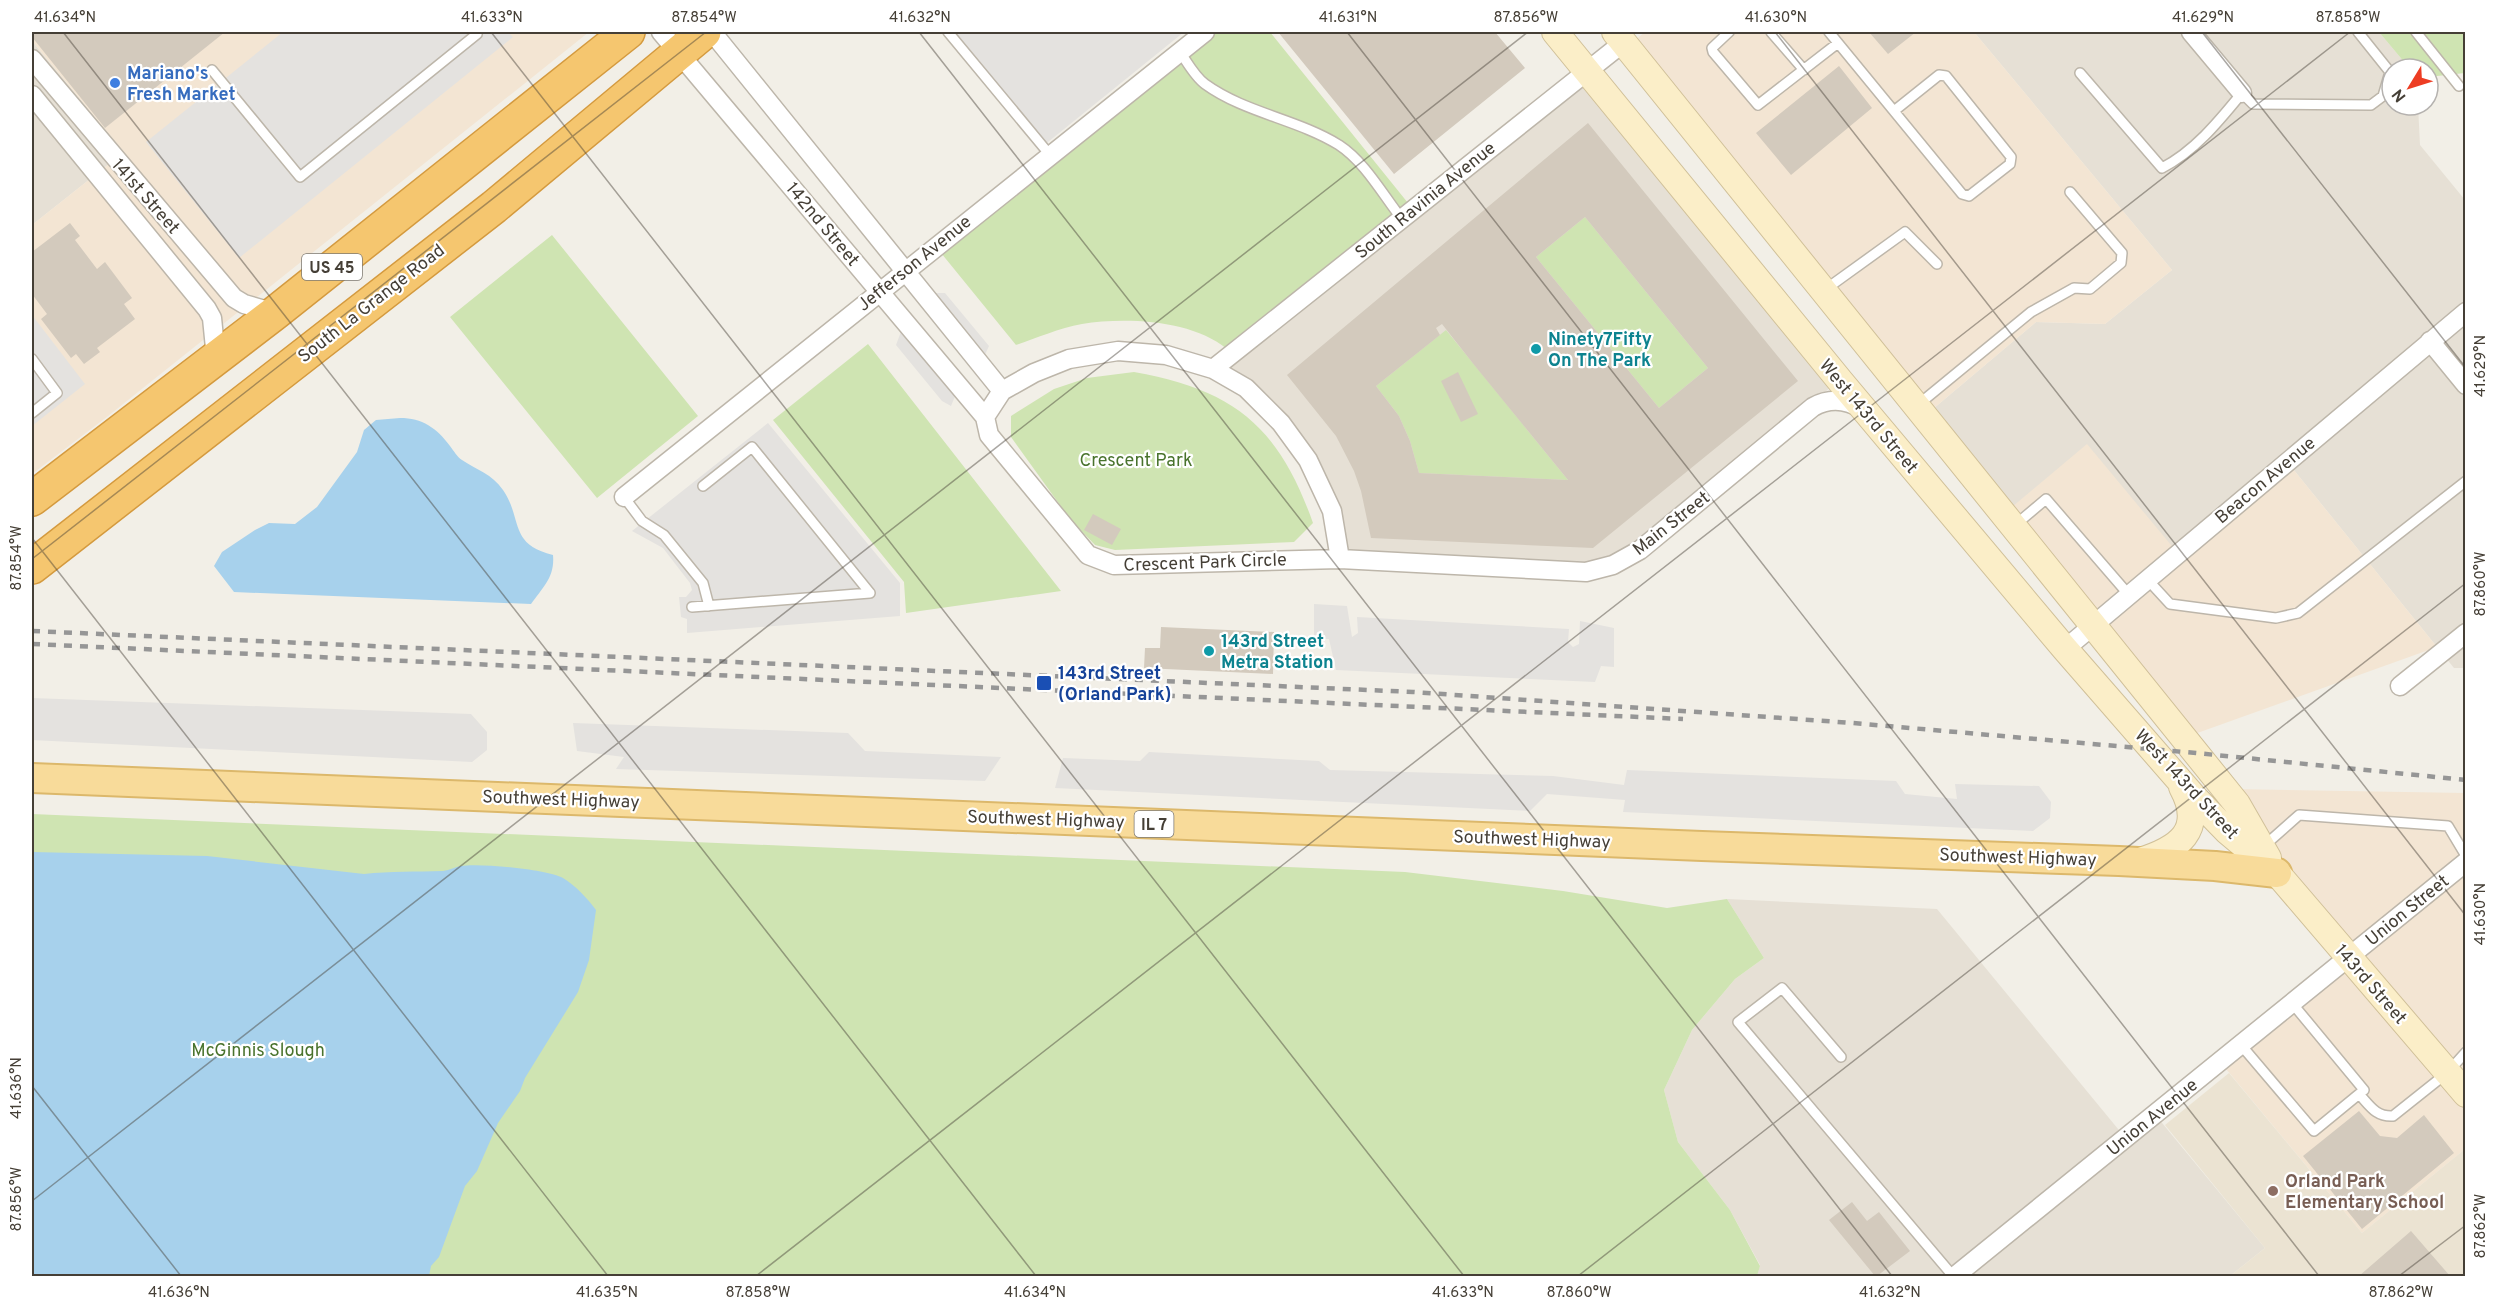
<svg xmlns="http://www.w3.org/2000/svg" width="2497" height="1308" font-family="Overpass,sans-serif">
	<rect width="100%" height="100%" fill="#f2efe7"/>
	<path fill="#e6e0d5" d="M1974 32H2379L2410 69H2392V105H2418L2420 145 2465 200V308L2176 551 2006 512 1927 414 2036 322 2105 324 2172 270Z
		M32 41 124 152 32 225Z
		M1587 80 1836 383 1639 543 1582 568 1344 553 1311 451 1223 370Z
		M2465 322V374L2440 343Z
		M2429 348 2465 392V668H2454L2289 464Z
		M1727 899 1937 909 2123 1135 1951 1276H1757L1760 1265 1730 1210 1678 1142 1664 1090 1692 1030 1735 979 1764 958Z
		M2158 1118 2265 1248 2230 1276H1962Z"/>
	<path fill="#f3e5d3" d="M32 32H589L108 416 32 474V225L124 152 32 41Z
		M1645 32H1974L2172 270 2105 324 2036 322 1927 414 1630 44Z
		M2087 444 2176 551 2094 621 2006 512Z
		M2289 464 2437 647 2189 736 2098 625Z
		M2230 789 2465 793V857L2351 951 2281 870Z
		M2465 867V1090L2355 957Z
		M2349 961 2465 1098V1149L2362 1233 2222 1064Z"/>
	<path fill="#ebe3d2" d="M2229 1073 2362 1233 2465 1149V1276H2230L2265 1248 2165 1125Z"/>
	<path fill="#cfe4b2" d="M1210 32H1270L1408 203 1227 349C1192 320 1126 317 1082 324 1059 328 1037 338 1016 345L937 248Z
		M2379 32H2465V73L2428 77V69H2410Z
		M1585 217 1708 368 1659 408 1536 257Z
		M552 235 698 416 597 498 450 317Z
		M1446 330 1568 480 1419 473 1410 441 1399 416 1376 386Z
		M868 344 1061 591 906 613 904 582 773 420Z
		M1134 372C1235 390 1279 427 1313 523L1294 542 1115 550 1095 545 1070 519 1011 437V416L1054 389 1087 378Z
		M32 814 1405 872 1563 891 1667 908 1727 899 1764 958 1735 979 1692 1030 1664 1090 1678 1142 1730 1210 1760 1266 1757 1276H32Z"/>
	<path fill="#e4e2df" d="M283 32H508L513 37 239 258 146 142Z
		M951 32H1184L1043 146Z
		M935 293H945L989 346 982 361 934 303Z
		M32 315 85 384 32 426Z
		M902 329 956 394 951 406 942 401 896 345Z
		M768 423 900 583V616L687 633V619L681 617 679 597H686L692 590 690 583 663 548 632 531Z
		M1314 604 1347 606 1352 637 1358 633 1357 617 1569 629 1568 642 1573 647 1579 644 1580 621 1614 628V667L1601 666 1595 682 1336 670 1329 639H1314Z
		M32 698 471 714 487 732V750L472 762 32 740Z
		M573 723 848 733 865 751 1001 757 985 781 616 769 624 757 577 751Z
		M1149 752 1319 761 1330 770 1553 776 1624 785 1627 770 1896 781 1905 794 1957 799 1955 784 2039 786 2051 802 2050 818 2033 831 1623 812 1625 800 1547 794 1530 811 1055 788 1063 758 1140 761Z"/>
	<path fill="#a7d1ec" d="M400 418C422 418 437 428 450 446 454 451 457 457 462 460 477 470 492 474 503 490 523 519 508 544 553 555 555 577 543 587 531 604L234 592 214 566 222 552 255 530 269 523 295 524 317 507 357 452 364 430 376 420Z
		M32 852 207 856 364 874C390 871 417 872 443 871 450 870 455 867 461 866 480 863 546 869 563 878 575 885 588 899 596 910L589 960 578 992 525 1078 520 1091 498 1123 477 1171 465 1186 439 1257 431 1266 429 1276H32Z"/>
	<path fill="#d3cabd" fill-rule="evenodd" d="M32 32H225L105 128 32 37Z
		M1278 32H1495L1525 68 1394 174Z
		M1869 32H1916L1888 54Z
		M1839 66 1872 108 1791 175 1756 133Z
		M1588 123 1798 381 1593 548 1371 538 1361 491 1354 471 1336 436 1287 375ZM1585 217 1708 368 1659 408 1536 257ZM1442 324 1475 366 1568 480 1419 473 1410 441 1399 416 1376 386 1440 335 1436 328Z
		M70 223 80 236 75 240 97 269 105 262 132 298 124 304 135 319 97 348 100 352 84 364 76 354 71 358 41 319 47 314 32 294V252Z
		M1458 372 1478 414 1461 422 1441 381Z
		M1093 514 1121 529 1112 545 1084 530Z
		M1161 627 1274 632 1273 674 1144 668 1145 648H1160Z
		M2359 1111 2380 1136 2397 1138 2424 1115 2454 1153 2362 1229 2303 1156Z
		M1852 1202 1867 1221 1879 1212 1910 1251 1877 1276H1875L1829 1220Z
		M2411 1231 2450 1276H2359Z"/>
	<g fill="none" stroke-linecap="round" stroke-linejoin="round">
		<g stroke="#bdb6aa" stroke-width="12">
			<path id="lane" d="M948 32 1050 155
				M1729 32 1712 48 1713 52 1758 105 1838 43
				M1771 32 1804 70
				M1829 32 1962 194 1969 196 2010 164 2011 157 1946 76 1939 75 1894 111
				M2416 32 2459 86
				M1180 52C1187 62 1195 77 1205 84 1245 113 1297 119 1339 145 1365 162 1383 195 1402 219
				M212 70 300 177 477 34 476 32
				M2080 73 2162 168C2195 151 2219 121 2242 93L2253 104 2371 105 2383 96 2390 72 2358 32
				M1826 289 1905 232 1937 264
				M32 359 57 393 32 413
				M1919 404 2031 312 2074 288 2090 289 2121 263 2122 253 2070 192
				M703 486 752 447 870 593
				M624 497 642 521 664 535 703 583 709 606
				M2014 526 2046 499 2129 595
				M2147 579 2170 604 2276 618 2298 613 2466 481
				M692 607 870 593
				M2264 846 2299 815 2448 826 2466 856
				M2241 1045 2314 1131 2364 1090 2292 1003
				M1841 1057 1782 988 1738 1022 1953 1276
				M2359 1094C2370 1106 2376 1117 2393 1116L2447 1073 2466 1052"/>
		</g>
		<g stroke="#bdb6aa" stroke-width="21">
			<path id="street" d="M661 32 985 417
				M712 32 1002 391
				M2191 32 2242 93
				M32 59 234 298 244 304 275 313
				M32 95 207 309 212 318 216 358
				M2430 341 2466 385
				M1213 369 1624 42
				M624 497 1205 32
				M1340 559 1332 511 1308 460 1281 423 1246 388 1213 369 1166 355 1118 351 1069 359 1034 373 1002 391 985 417 989 435 1088 555 1114 565 1340 559 1586 572 1613 565 1640 550 1813 407C1829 398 1846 399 1862 409
				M2065 649 2466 312
				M2400 686 2466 633
				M1955 1276 2466 862"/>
		</g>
		<g stroke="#d0c099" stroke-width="28">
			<path id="secondary" d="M1555 32 1841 382 2065 649 2193 796 2227 831 2277 873 2466 1094
				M1615 32 2237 804 2268 858
				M2140 861C2178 849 2206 831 2182 787"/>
		</g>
		<g stroke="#dcb86b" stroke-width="32">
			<path id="primary" d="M32 778 1702 846 2119 861 2215 866 2277 873"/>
		</g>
		<g stroke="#d49a3f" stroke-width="36">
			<path id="highway" d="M32 499 275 313 628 32
				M32 567 494 207 704 32"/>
		</g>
		<use href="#lane" stroke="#fff" stroke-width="9"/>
		<use href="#street" stroke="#fff" stroke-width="18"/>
		<use href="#secondary" stroke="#fbeec8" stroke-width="26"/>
		<use href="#primary" stroke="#f8db9a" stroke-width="28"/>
		<use href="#highway" stroke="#f5c66f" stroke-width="33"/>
		<path stroke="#969696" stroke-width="4.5" stroke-dasharray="8 8" stroke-linecap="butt" d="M32 631 1413 692 1853 723 2196 753 2466 780
			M32 644 1683 719"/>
	</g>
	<path fill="none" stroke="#453f36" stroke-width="1.5" stroke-opacity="0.45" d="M63 32 1036 1276M491 32 1464 1276M919 32 1892 1276M1347 32 2319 1276M1775 32 2466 916M2202 32 2466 368M32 538 608 1276M32 559 706 32M32 1086 181 1276M32 1201 1528 32M756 1276 2350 32M1578 1276 2466 583M2399 1276 2466 1225"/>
	<circle fill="#3f7fe0" stroke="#fff" stroke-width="2" cx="115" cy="83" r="6"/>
	<g fill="#0f9aa8" stroke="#fff" stroke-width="2">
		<circle cx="1536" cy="349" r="6"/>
		<circle cx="1209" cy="651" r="6"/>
	</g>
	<rect fill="#1a4fb4" stroke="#fff" stroke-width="2" x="1036" y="675" width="16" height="16" rx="3"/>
	<circle fill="#8d6e63" stroke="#fff" stroke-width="2" cx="2273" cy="1191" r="6"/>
	<g text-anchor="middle" stroke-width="4.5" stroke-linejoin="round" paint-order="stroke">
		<g fill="#fff" stroke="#7d7972" stroke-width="1.5">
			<rect x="302" y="254" width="60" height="26" rx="4.5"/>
			<rect x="1134.5" y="811" width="39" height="26" rx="4.5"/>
		</g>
		<g font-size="16" font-weight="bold" fill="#453f36">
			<text x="332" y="273">US 45</text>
			<text x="1154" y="830">IL 7</text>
		</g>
		<g font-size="18" font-weight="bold" fill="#366cbe" stroke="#fff" text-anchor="start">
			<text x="127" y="79">Mariano's<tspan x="127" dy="21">Fresh Market</tspan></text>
		</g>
		<g font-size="18" fill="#453f36" stroke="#fff">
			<text transform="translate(146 196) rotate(49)" y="6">141st Street</text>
			<text transform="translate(1425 200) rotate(-39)" y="6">South Ravinia Avenue</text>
			<text transform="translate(823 224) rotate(50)" y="6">142nd Street</text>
			<text transform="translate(914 263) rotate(-39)" y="6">Jefferson Avenue</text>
			<text transform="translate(371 303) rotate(-38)" y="6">South La Grange Road</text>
			<text transform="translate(1869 416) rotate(50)" y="6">West 143rd Street</text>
			<text transform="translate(2265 480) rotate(-40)" y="6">Beacon Avenue</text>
			<text transform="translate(1671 523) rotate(-38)" y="6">Main Street</text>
			<text transform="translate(1205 562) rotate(-2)" y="6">Crescent Park Circle</text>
			<text transform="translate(2187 784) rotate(47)" y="6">West 143rd Street</text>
			<text transform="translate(561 799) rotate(2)" y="6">Southwest Highway</text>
			<text transform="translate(1046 819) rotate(2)" y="6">Southwest Highway</text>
			<text transform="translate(1532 839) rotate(2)" y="6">Southwest Highway</text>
			<text transform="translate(2018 857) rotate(2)" y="6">Southwest Highway</text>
			<text transform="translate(2407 910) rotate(-39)" y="6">Union Street</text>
			<text transform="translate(2371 984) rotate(49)" y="6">143rd Street</text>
			<text transform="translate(2152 1117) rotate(-39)" y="6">Union Avenue</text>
		</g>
		<g font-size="18" font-weight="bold" fill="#0d838f" stroke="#fff" text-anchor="start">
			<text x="1548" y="345">Ninety7Fifty<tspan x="1548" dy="21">On The Park</tspan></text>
			<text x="1221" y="647">143rd Street<tspan x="1221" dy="21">Metra Station</tspan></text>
		</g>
		<g font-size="18" fill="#49732d" stroke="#fff">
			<text x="1136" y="466">Crescent Park</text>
			<text x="258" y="1056">McGinnis Slough</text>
		</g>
		<g font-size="18" font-weight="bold" fill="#164399" stroke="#fff" text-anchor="start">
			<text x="1058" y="679">143rd Street<tspan x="1058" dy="21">(Orland Park)</tspan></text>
		</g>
		<g font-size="18" font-weight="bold" fill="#785e54" stroke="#fff" text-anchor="start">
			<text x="2285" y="1187">Orland Park<tspan x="2285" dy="21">Elementary School</tspan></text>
		</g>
	</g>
	<rect width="2497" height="1308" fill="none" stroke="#ffffff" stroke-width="66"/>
	<g transform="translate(2410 87) rotate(232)"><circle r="28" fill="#ffffff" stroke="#b5b2af" stroke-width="1.5"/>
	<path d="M0-4.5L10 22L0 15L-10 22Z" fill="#ed3d23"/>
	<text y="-9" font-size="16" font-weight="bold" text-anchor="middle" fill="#453f36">N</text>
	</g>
	<rect x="33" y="33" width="2431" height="1242" fill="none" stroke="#453f36" stroke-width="2"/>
	<g font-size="15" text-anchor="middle" fill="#453f36">
		<text x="65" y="22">41.634°N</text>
		<text x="492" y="22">41.633°N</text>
		<text x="704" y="22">87.854°W</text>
		<text x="920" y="22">41.632°N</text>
		<text x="1348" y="22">41.631°N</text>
		<text x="1526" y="22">87.856°W</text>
		<text x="1776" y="22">41.630°N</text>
		<text x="2203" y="22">41.629°N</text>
		<text x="2348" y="22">87.858°W</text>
		<text transform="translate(2480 366) rotate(-90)" y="5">41.629°N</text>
		<text transform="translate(16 558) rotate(-90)" y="5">87.854°W</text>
		<text transform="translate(2480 584) rotate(-90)" y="5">87.860°W</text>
		<text transform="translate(2480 914) rotate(-90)" y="5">41.630°N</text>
		<text transform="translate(16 1088) rotate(-90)" y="5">41.636°N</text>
		<text transform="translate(16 1199) rotate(-90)" y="5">87.856°W</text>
		<text transform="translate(2480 1226) rotate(-90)" y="5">87.862°W</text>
		<text x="179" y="1297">41.636°N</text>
		<text x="607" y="1297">41.635°N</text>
		<text x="758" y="1297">87.858°W</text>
		<text x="1035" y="1297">41.634°N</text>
		<text x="1463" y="1297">41.633°N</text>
		<text x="1579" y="1297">87.860°W</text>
		<text x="1890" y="1297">41.632°N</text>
		<text x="2401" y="1297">87.862°W</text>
	</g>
</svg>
